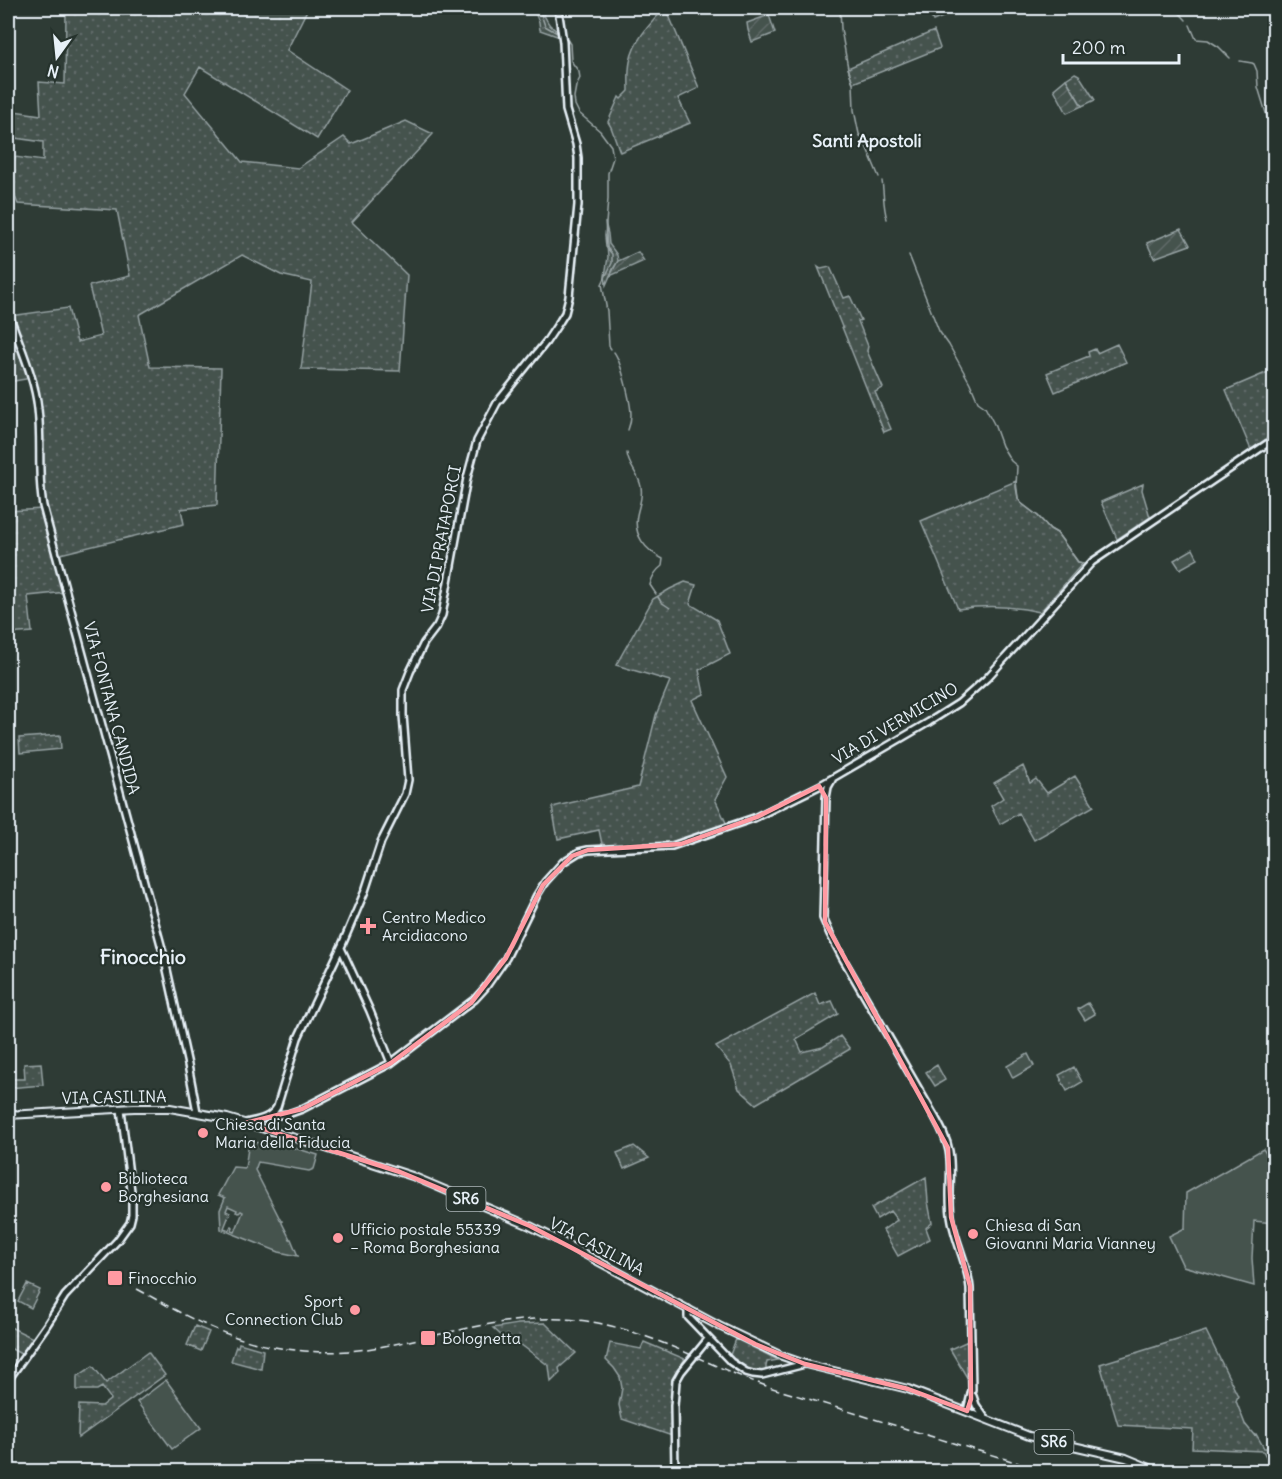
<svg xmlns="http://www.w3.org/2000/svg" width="1282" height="1479" font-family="Delius,sans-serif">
	<defs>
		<pattern id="grass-dots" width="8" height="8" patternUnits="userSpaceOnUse" patternTransform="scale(1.5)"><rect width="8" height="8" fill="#45524e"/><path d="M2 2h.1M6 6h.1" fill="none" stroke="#606b68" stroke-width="1.8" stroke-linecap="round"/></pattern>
		<pattern id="garden-furrows" width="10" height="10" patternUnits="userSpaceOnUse" patternTransform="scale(1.5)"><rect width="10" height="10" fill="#45524e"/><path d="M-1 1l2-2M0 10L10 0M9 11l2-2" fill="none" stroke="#606b68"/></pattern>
	</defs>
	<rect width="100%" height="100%" fill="#2e3b35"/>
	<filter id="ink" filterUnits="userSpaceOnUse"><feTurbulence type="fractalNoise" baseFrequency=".0167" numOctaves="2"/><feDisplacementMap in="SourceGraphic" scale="12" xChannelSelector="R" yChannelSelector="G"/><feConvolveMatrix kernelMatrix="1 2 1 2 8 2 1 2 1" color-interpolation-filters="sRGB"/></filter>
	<g filter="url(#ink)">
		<path fill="url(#grass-dots)" stroke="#96a2a3" stroke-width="1.5" d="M73 8H308L287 50 347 90 317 139 200 67 185 93 242 162 298 168 344 137 351 144 406 121 433 134 352 222 407 275 400 371 301 369 312 282 281 275 242 255 139 315 150 367 221 368 217 505 181 509 184 524 56 555 66 592 28 596 32 632 8 634V511L43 509 39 425 31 378 8 382V311L10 316 68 308 77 342 101 336 89 286 130 276 117 210 18 204 13 192 8 190V156L43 161V142L8 137V110L41 115 39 82 65 84 66 13 71 12Z
			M533 8H540C548 20 545 24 559 32L560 37 540 30 539 22Z
			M665 8H674L668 13 699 88 678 98 690 123 620 152 611 127 608 122 619 97 621 99 629 91C629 82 628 72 630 62 634 40 650 24 665 8Z
			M931 8H965L933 21 928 9Z
			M934 31 940 48 853 83 848 68Z
			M1075 73 1079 75 1095 100 1082 106 1066 79Z
			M605 222 608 234 609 244 617 255 618 261 613 269 606 285 605 276 608 257Z
			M818 267 821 269 830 267 844 298 850 296 861 320 858 321 868 346 867 351 883 388 875 392 891 429 884 432Z
			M1117 344 1126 362 1055 392 1047 373 1089 356 1088 352 1095 349 1097 353Z
			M1268 372 1274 383V435L1251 450 1226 390Z
			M1016 481 1018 498 1021 503 1038 516 1050 529 1057 533 1078 562 1083 563 1040 612C1013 606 986 605 958 609L921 521Z
			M1143 484 1142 490 1150 517 1117 539 1101 502Z
			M685 582 696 585 690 604 717 620 730 654 699 670 704 694 692 700 727 777 715 799 728 827 681 844 603 849 599 830 558 839 552 807 638 787 656 715 670 681 616 665 653 599 670 589Z
			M60 735 61 749 20 753 19 738Z
			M1023 766 1030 783 1036 779 1047 793 1075 776 1094 806 1034 840 1019 813 1000 824 991 806 1003 798 994 783Z
			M815 993 820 1005 832 1001 838 1014 796 1039 802 1052 823 1047 840 1036 850 1049 756 1104 739 1089 731 1065 716 1047Z
			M1088 1003 1095 1014 1085 1020 1078 1009Z
			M41 1063 43 1085 8 1088V1079H25L24 1064Z
			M937 1065 945 1080 935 1086 926 1072Z
			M1074 1067 1082 1082 1067 1091 1059 1075Z
			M634 1146 649 1158 624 1169 617 1153Z
			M926 1177 928 1202 932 1223 926 1228 930 1239 898 1256 883 1230 897 1220 890 1211 877 1219 871 1208Z
			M27 1284 40 1290 31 1308 18 1301Z
			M545 1323 576 1353 559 1368 560 1373 551 1382 549 1366 508 1335 503 1337 493 1328 518 1324Z
			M8 1326 33 1338 21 1354 8 1347Z
			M195 1326 209 1332 201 1351 187 1345Z
			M1206 1331 1238 1396 1236 1401 1245 1424 1254 1435 1256 1434 1264 1448H1270L1274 1458V1471L1263 1451 1192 1448 1193 1429 1118 1425 1100 1364Z
			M736 1339 778 1360 767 1362 766 1366V1372C749 1374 740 1367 728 1356L730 1355Z
			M968 1341 969 1381 950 1349Z
			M644 1342 685 1359 672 1379 671 1399 672 1436 622 1419 619 1405 622 1388 620 1377 614 1368 606 1360 610 1343 641 1349Z
			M239 1343 263 1350 261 1369 231 1361 236 1346 238 1347Z
			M148 1352 165 1375 78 1438 79 1405 102 1406 111 1399 102 1387 97 1390H77V1377L93 1366 106 1383Z"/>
		<path fill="#45524e" stroke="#96a2a3" stroke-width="1.5" fill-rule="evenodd" d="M1193 549 1198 559 1180 569 1174 560Z
			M1028 1054 1034 1066 1013 1078 1007 1066Z
			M265 1139 318 1155 314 1169 309 1171 258 1162 255 1170 281 1221H282V1223L290 1239H291L298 1256 279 1252 221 1229 220 1210 225 1198 218 1195 233 1167 245 1168 249 1142 263 1143ZM228 1206 237 1210 236 1212 239 1213 241 1211 243 1212 235 1232 232 1231 233 1227 231 1226 229 1230 224 1228 230 1213 226 1211Z
			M1263 1149 1274 1165V1223L1254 1221 1252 1258 1254 1286 1183 1266 1169 1236 1185 1228 1186 1193Z
			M166 1380 201 1428 172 1449 137 1402Z"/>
		<path fill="url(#garden-furrows)" stroke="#96a2a3" stroke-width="1.5" d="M769 15 775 33 752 42 748 30 747 23Z
			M1066 79 1082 106 1067 113 1054 89Z
			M1181 229 1190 245 1154 258 1147 243Z
			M638 252 644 261 610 276 618 261Z"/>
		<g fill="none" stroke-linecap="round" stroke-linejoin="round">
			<path stroke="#9da8a9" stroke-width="1.5" d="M539 8 545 26 559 34
				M840 8 841 29 848 68 853 83 854 110 859 134 866 146 879 177
				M1175 8 1186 20
				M1190 25 1196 39 1208 40 1219 47 1230 58
				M565 36 570 44 571 61 579 72 580 78 576 86 574 97 575 105 579 113 600 131 611 146 613 158 608 173V199L605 236 606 247 612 254V263L602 284 607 311 609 346 611 349
				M1240 61 1252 63 1254 64 1257 71 1258 87 1269 123 1274 128
				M882 181C884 194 883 206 887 219
				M909 255 939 331 949 345 970 383 978 402 985 407 994 424 1002 446 1011 461 1017 466 1016 487 1018 498 1021 503 1038 516 1050 529 1057 533 1078 562 1083 563
				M614 352C621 361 631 403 631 415 631 420 630 425 628 430
				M627 453C628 466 639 474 641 487 643 497 639 505 637 515 633 535 645 550 663 559L662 566C655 571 652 576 650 585L656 594
				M658 597 661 602 670 608"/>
			<g stroke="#e8f1f8" stroke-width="10">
				<path id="secondary" d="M8 311C18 342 35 377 38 409 42 442 37 472 43 506L164 956 188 1065 197 1112
					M832 780 828 787 826 798 823 918 830 934 842 957 935 1117C941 1128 947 1139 949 1151 953 1174 947 1198 952 1221 956 1244 968 1265 970 1288L972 1390 967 1411
					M341 948 370 1011 391 1063
					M269 1116 288 1114 302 1109 391 1063 475 999 485 988 506 958 537 895 545 882 563 862 579 852 588 850 672 846 754 818 819 786 929 722 959 703 987 678 1092 562 1274 439
					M245 1123C258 1120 270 1119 277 1107L298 1038 342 945 365 891 381 842 405 794 408 780 403 715V690L410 672 424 643 437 626 442 615 467 478 477 441 497 403 546 342 560 321 565 313 569 297 578 205V158L576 144 566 110 563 42 558 8
					M688 1309V1317L731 1362 746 1372 753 1374 762 1375 805 1364
					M8 1380 46 1326 65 1296 117 1241 130 1223 132 1215V1199L121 1109
					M973 1396 976 1405 985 1418
					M675 1472 674 1406 676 1381 681 1372 708 1339"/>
			</g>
			<g stroke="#e8f1f8" stroke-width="10">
				<path id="primary" d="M8 1115 134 1108H170L227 1118 295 1138 412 1176 530 1226 560 1241 719 1326 782 1356 805 1364 908 1389 1029 1436 1126 1458 1160 1472"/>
			</g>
			<use href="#secondary" stroke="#26332d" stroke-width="5"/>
			<use href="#primary" stroke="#26332d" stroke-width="6"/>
			<path stroke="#e8f1f8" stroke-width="1.5" stroke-dasharray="9 4.5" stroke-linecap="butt" d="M137 1289C160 1301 182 1315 206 1325 259 1350 321 1358 379 1347 440 1336 500 1316 563 1319 638 1322 700 1363 769 1387L1048 1472"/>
		</g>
	</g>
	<path fill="none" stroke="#ff9aa2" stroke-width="4.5" stroke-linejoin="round" d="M819 786 826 798 825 922 948 1148 951 1217 970 1286 971 1399 967 1411 908 1389 805 1364 755 1344 530 1226 400 1172 245 1123 302 1109 391 1063 471 1003 506 958 543 885 572 856 588 850 681 844 757 817Z"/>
	<g fill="#ff9aa2" stroke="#26332d" stroke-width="2">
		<path d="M365 917h6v6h6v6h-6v6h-6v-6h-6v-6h6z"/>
		<circle cx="203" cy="1133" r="6"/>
		<circle cx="106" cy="1187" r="6"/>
		<circle cx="973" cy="1234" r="6"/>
		<circle cx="338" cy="1238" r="6"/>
		<rect x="107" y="1270" width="16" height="16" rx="3"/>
		<circle cx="355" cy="1310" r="6"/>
		<rect x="420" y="1330" width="16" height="16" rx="3"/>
	</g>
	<g text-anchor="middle" stroke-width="4.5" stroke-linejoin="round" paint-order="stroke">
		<g fill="#26332d" stroke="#aeb8bb" stroke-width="1.5">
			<rect x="446.5" y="1187" width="39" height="24" rx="4.5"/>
			<rect x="1034.5" y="1430" width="39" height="24" rx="4.5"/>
		</g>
		<g font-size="15" font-weight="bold" fill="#e8f1f8">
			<text x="466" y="1204">SR6</text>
			<text x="1054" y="1447">SR6</text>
		</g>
		<g font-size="16" fill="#e8f1f8" stroke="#26332d">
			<text transform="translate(441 539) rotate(-79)" y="6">VIA DI PRATAPORCI</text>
			<text transform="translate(112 708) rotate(75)" y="6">VIA FONTANA CANDIDA</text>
			<text transform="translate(895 723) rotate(-31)" y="6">VIA DI VERMICINO</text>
			<text transform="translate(114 1097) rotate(-1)" y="6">VIA CASILINA</text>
			<text transform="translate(597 1246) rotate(28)" y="6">VIA CASILINA</text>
		</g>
		<g font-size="16" fill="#e8f1f8" stroke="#26332d" text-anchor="start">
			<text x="382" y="923">Centro Medico<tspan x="382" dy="18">Arcidiacono</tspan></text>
			<text x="215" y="1130">Chiesa di Santa<tspan x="215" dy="18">Maria della Fiducia</tspan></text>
			<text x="118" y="1184">Biblioteca<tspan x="118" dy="18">Borghesiana</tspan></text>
			<text x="985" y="1231">Chiesa di San<tspan x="985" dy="18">Giovanni Maria Vianney</tspan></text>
			<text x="350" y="1235">Ufficio postale 55339<tspan x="350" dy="18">– Roma Borghesiana</tspan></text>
			<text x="128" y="1284">Finocchio</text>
			<text x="343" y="1307" text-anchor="end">Sport<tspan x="343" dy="18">Connection Club</tspan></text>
			<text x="442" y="1344">Bolognetta</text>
		</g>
		<g font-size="18" font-weight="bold" fill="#e8f1f8" stroke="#26332d">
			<text x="867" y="147">Santi Apostoli</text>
		</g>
		<g font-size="20" font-weight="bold" fill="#e8f1f8" stroke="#26332d">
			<text x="143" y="964">Finocchio</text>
		</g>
	</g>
	<rect width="1282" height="1479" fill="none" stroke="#26332d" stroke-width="30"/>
	<rect x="15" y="15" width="1252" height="1449" fill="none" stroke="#e8f1f8" stroke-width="2" filter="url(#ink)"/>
	<g transform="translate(57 57) rotate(195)" stroke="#26332d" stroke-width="4.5" paint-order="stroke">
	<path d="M0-4.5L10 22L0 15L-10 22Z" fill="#e8f1f8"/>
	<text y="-9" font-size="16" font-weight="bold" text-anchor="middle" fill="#e8f1f8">N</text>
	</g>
	<path d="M1063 54v9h116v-9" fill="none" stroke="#e8f1f8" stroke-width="3"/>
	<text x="1072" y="54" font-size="18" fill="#e8f1f8" stroke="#26332d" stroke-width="4.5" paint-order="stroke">200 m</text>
</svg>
